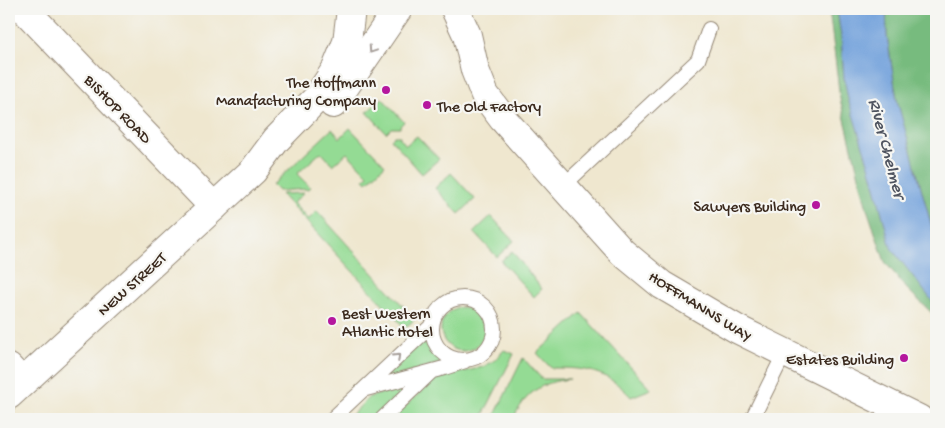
<svg xmlns="http://www.w3.org/2000/svg" width="945" height="428" font-family="'Gochi Hand',sans-serif">
	<rect width="100%" height="100%" fill="#f6f6f2"/>
	<filter id="ink" filterUnits="userSpaceOnUse"><feTurbulence type="fractalNoise" baseFrequency=".02" numOctaves="2"/><feDisplacementMap in="SourceGraphic" scale="10" xChannelSelector="R" yChannelSelector="G"/><feConvolveMatrix kernelMatrix="1 2 1 2 8 2 1 2 1" color-interpolation-filters="sRGB"/></filter>
	<filter id="wash" filterUnits="userSpaceOnUse"><feTurbulence type="fractalNoise" baseFrequency=".0096" numOctaves="4" result="noise"/><feDisplacementMap in="SourceGraphic" scale="20" xChannelSelector="R" yChannelSelector="G"/><feGaussianBlur stdDeviation="1.12" result="paint"/><feColorMatrix in="noise" values="0 0 0 0 0 0 0 0 0 0 0 0 0 0 0 0 0 1.4 0 .05"/><feComposite in="paint" operator="in"/></filter>
	<g filter="url(#wash)">
		<rect width="100%" height="100%" fill="#efe7cf"/>
		<path fill="#94db94" stroke="#688259" d="M382 98 404 122 400 126V128H391L386 133 367 112Z
			M350 128 385 165 367 182 364 179 368 175 347 153 333 165 321 152 297 174 310 187 308 189 278 191 272 185 332 129 340 138Z
			M394 136H400V138L406 145 417 136 439 159 422 174 391 139Z
			M451 173 475 199 459 214 435 188Z
			M304 193 293 203 308 220 317 211 415 319 405 328 281 194Z
			M491 216 514 241 497 257 474 232Z
			M512 251 542 289 534 297 501 261Z
			M441 329a22 22 0 1 1 44 0a22 22 0 1 1-44 0Z
			M581 313 651 389 631 397C606 370 586 368 551 368L537 353Z
			M425 338 437 355 444 360V362L381 381Z
			M504 350 514 354 481 419H392L434 379 483 367 495 360Z
			M523 358 542 379H570C540 382 526 393 513 419H493Z
			M411 385 376 419H348L369 397Z"/>
		<path fill="#77bb7e" stroke="#59724e" d="M829 9H837L841 36 844 78 848 99 871 172 891 247 936 306V317L907 289 885 262 867 209 840 99Z
			M886 9H936V242L897 100 887 36Z"/>
		<path fill="#73a2dc" stroke="#57667d" d="M837 9H886L887 36 897 100 936 242V306L891 248 871 172 848 99 844 78 841 36Z"/>
	</g>
	<g filter="url(#ink)">
		<g fill="none" stroke-linecap="round" stroke-linejoin="round">
			<g stroke="#958876" stroke-width="16">
				<path id="service" d="M563 186 698 60 709 29
					M432 329a31 31 0 1 1 62 0a31 31 0 1 1-62 0Z
					M366 389 444 368 465 361
					M332 419 432 325
					M382 419 431 372
					M752 419 784 354"/>
			</g>
			<g stroke="#958876" stroke-width="30">
				<path id="minor" d="M24 9 214 207
					M455 9 467 35 475 70 485 95 503 119 622 252 662 285 737 329 919 419
					M9 368 22 382"/>
			</g>
			<g stroke="#958876" stroke-width="30">
				<path id="secondary" d="M333 104 398 9
					M9 395 253 171 276 140 317 98 336 69 347 42 351 9"/>
			</g>
			<use href="#service" stroke="#fff" stroke-width="14"/>
			<use href="#minor" stroke="#fff" stroke-width="28"/>
			<use href="#secondary" stroke="#fff" stroke-width="28"/>
		</g>
		<defs><path id="oneway-chevron" d="M-2-3.5L2.5 0L-2 3.5" fill="none" stroke-width="1.6" stroke-linecap="round" stroke-linejoin="round" transform="scale(1.25)"/></defs>
		<g stroke="#a79f9a">
			<use href="#oneway-chevron" transform="translate(372 50) rotate(124)"/>
			<use href="#oneway-chevron" transform="translate(397 357) rotate(-44)"/>
		</g>
	</g>
	<g fill="#b5179e" stroke="#f6f6f2" stroke-width="2">
		<circle cx="386" cy="90" r="5"/>
		<circle cx="427" cy="105" r="5"/>
		<circle cx="816" cy="205" r="5"/>
		<circle cx="332" cy="321" r="5"/>
		<circle cx="904" cy="358" r="5"/>
	</g>
	<g text-anchor="middle" stroke-width="4.5" stroke-linejoin="round" paint-order="stroke">
		<g font-size="16" fill="#3b2a1e" stroke="#f6f6f2" text-anchor="end">
			<text x="376" y="87">The Hoffmann<tspan x="376" dy="18">Manafacturing Company</tspan></text>
			<text x="437" y="111" text-anchor="start">The Old Factory</text>
			<text x="806" y="211">Sawyers Building</text>
			<text x="342" y="318" text-anchor="start">Best Western<tspan x="342" dy="18">Atlantic Hotel</tspan></text>
			<text x="894" y="364">Estates Building</text>
		</g>
		<g font-size="16" fill="#3b2a1e" stroke="#f6f6f2">
			<text transform="translate(119 108) rotate(46)" y="6">BISHOP ROAD</text>
			<text transform="translate(131 283) rotate(-42)" y="6">NEW STREET</text>
			<text transform="translate(701 305) rotate(32)" y="6">HOFFMANNS WAY</text>
		</g>
		<g font-size="18" font-style="italic" fill="#4f5460" stroke="#f6f6f2">
			<text transform="translate(888 148) rotate(75)" y="6">River Chelmer</text>
		</g>
	</g>
	<rect width="945" height="428" fill="none" stroke="#f6f6f2" stroke-width="30"/>
</svg>
